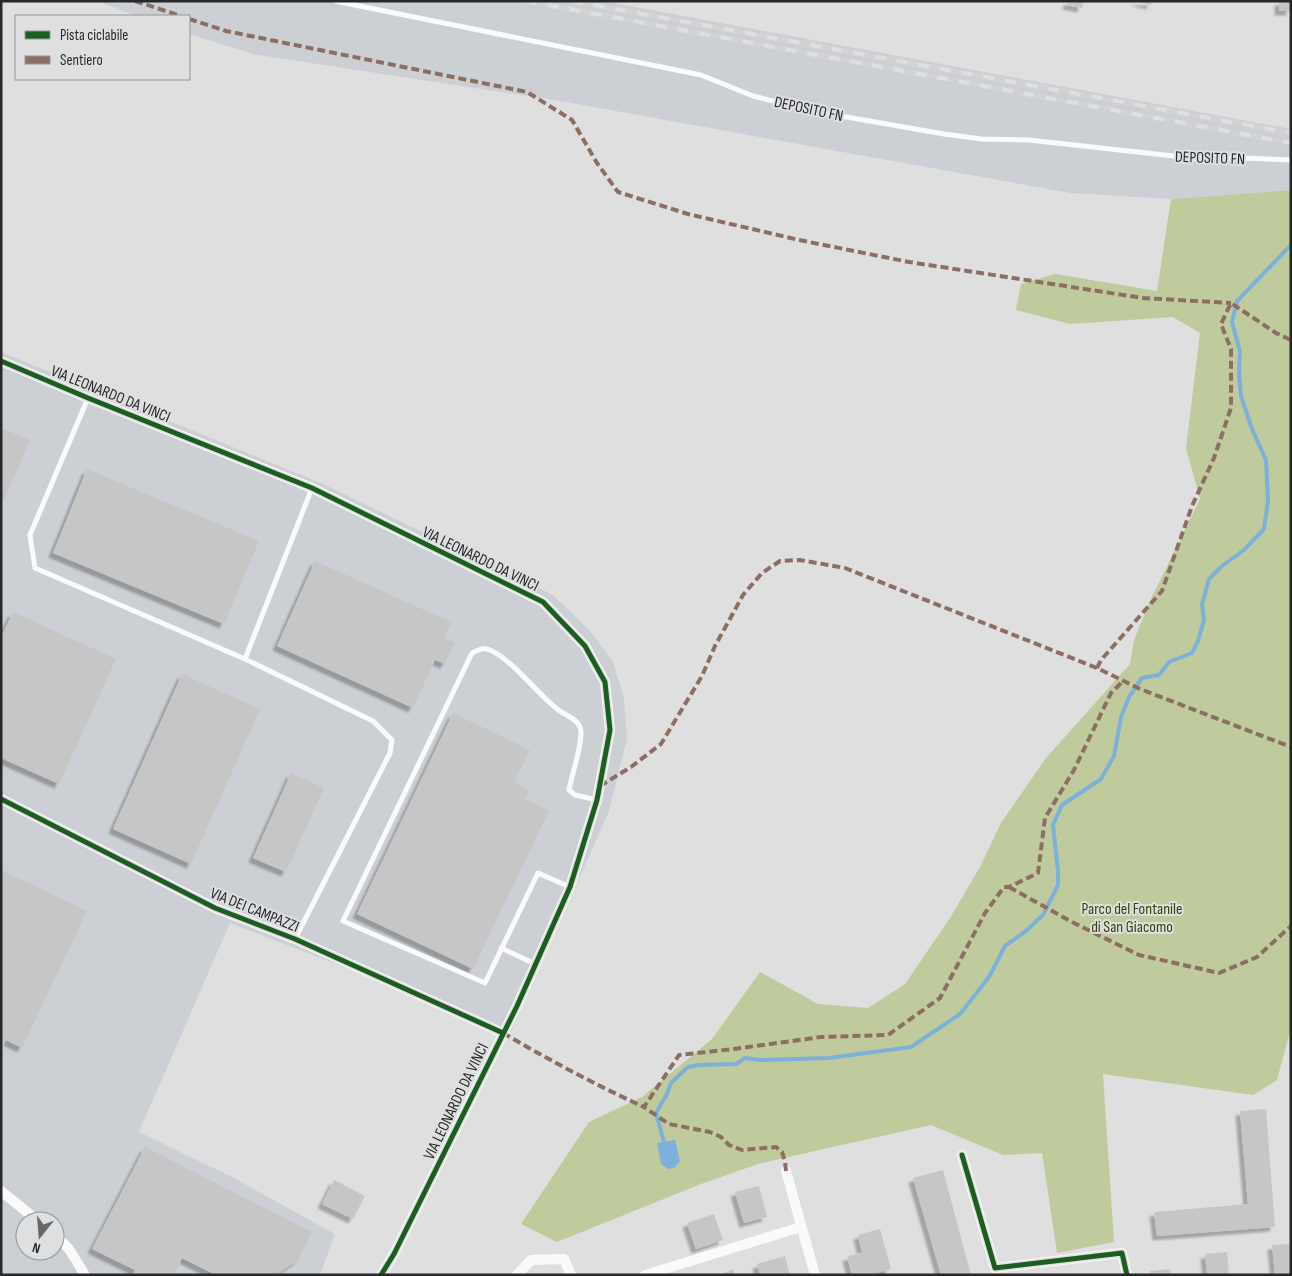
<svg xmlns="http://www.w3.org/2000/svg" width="1292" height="1276" font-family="'Sofia Sans Condensed',sans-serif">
	<defs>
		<filter id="shadow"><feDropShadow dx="-4.5" dy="4.5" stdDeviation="1" flood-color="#0004"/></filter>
	</defs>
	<rect width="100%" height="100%" fill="#dfdfe0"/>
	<path fill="#ccd0d4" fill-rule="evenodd" d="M97 1H603L1291 129V190L1171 199 1070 193 566 102 253 54 189 34V16H136Z
		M1 352 323 484 553 595 591 632 613 662 624 698 627 739 609 811 511 1032 230 923 139 1132 232 1177 335 1234 320 1275H1ZM25 1221H55V1251H25Z"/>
	<path fill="#bfcb9d" d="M1291 190V1028L1277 1080 1253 1095 1103 1074 1114 1242 1057 1253 1042 1153 1003 1155 931 1125 758 1164 701 1184 557 1242 521 1224 589 1122 642 1097 712 1039 760 972 818 1004 868 1008 905 984 950 918 980 867 1001 823 1046 758 1130 664 1134 640 1150 601 1200 499 1186 448 1200 333 1173 317 1070 324 1016 310 1021 284 1055 274 1157 291 1171 199Z"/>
	<path fill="#7db1d9" d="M675 1140 680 1161 674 1168 668 1169 661 1164 657 1143Z"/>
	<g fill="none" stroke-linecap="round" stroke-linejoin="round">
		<path stroke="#7db1d9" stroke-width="4" d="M664 1142 656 1113 667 1094 671 1083 688 1067 699 1065 736 1064 745 1058 760 1060 829 1058 911 1047 960 1014 989 977 1005 946 1026 931 1043 915 1058 885V871L1053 825 1062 805 1101 779 1114 756 1121 717 1129 697 1142 678 1159 675 1169 662 1192 653 1198 641 1204 620 1202 605 1209 579 1222 566 1244 550 1264 529 1268 500 1266 460 1252 429 1241 396 1239 373 1240 352 1232 322 1237 301 1291 245"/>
	</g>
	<path fill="#c7c6c7" filter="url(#shadow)" d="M1068 1H1083L1082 8 1067 5Z
		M1135 1H1152L1151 5Z
		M1279 1H1291V11H1279Z
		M1 428 30 440 1 507Z
		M87 469 259 541 224 624 53 553Z
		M315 561 451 622 445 638 455 643 445 664 435 660 413 708 277 646Z
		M13 612 116 659 59 784 1 758V637Z
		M182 674 260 709 191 864 113 829Z
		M453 713 530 750 514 782 529 790 525 799 549 811 473 969 357 914Z
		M291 773 324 788 286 872 253 858Z
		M1 870 87 911 22 1048 6 1040 1 1051Z
		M1266 1109 1275 1227 1157 1236 1154 1212 1248 1204 1240 1111Z
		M145 1147 312 1232 298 1260 276 1275H216L182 1258 174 1275H132L135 1270 92 1249Z
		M943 1170 971 1275H941L913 1178Z
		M334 1180 365 1196 353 1219 322 1204Z
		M759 1186 767 1217 744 1223 735 1192Z
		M714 1214 723 1240 696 1249 687 1223Z
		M880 1229 891 1269 869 1275H852L847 1257 862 1252 858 1235Z
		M1291 1244V1275H1275L1272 1245Z
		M1227 1252 1229 1275H1207L1205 1254Z
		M785 1256 790 1275H760L757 1264Z
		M733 1269 735 1275H719Z
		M1170 1269 1171 1275H1150V1271Z"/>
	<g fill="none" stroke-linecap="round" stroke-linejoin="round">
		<path stroke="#fafafa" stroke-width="5" d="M335 1 701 75 753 96 818 112 944 134 981 139 1029 140 1201 159 1244 158 1291 160
			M88 398 30 535 35 568 245 659 312 488
			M245 659 373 721 392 740 390 753 295 939
			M570 887 538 873 485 983 343 921 472 653C478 650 483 647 490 650 511 659 537 693 556 708 563 715 576 717 580 727 585 737 571 777 569 790L575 795 597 800
			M501 948 535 964"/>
		<path stroke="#fafafa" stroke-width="10" d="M1 361 88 398 312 488 543 602 585 646 605 682 610 730 597 800 570 887 517 1006 394 1254 381 1275
			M1 799 215 908 295 939 503 1033
			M962 1155 995 1268 1122 1253 1127 1275
			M786 1171 815 1275
			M1 1191 38 1221
			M55 1235 69 1249 85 1275
			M517 1275 531 1260 564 1259 571 1275
			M645 1275 801 1227"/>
		<g stroke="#d2d2d3" stroke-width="5.5">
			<path id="rail" d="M526 1 1291 143
				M572 1 1291 133"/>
		</g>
		<use href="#rail" stroke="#dedfe1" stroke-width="4" stroke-dasharray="11" stroke-linecap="butt"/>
		<path stroke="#8d6e63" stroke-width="4" stroke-dasharray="8 4" stroke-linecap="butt" d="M135 1 181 16
			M189 19 226 31 527 92 572 120 597 163 618 192 688 214 799 240 909 262 1143 298 1231 303
			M1097 668 1101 660 1162 591 1192 506 1214 458 1231 408V349L1221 324 1231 303 1276 333 1291 340
			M600 786 631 767 661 744 702 676 715 646 743 595 762 573 780 561 800 560 845 568 1097 668 1140 689 1291 747
			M1009 887 1072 922 1139 955 1219 973 1257 957 1291 926
			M503 1033C549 1060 596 1085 644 1107
			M786 1171 785 1162 782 1152 776 1147 742 1150 729 1145 721 1137 710 1132 669 1124 644 1107 679 1055 734 1049 821 1037 888 1035 940 998 985 913 1004 887H1009L1038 873 1045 818 1074 770 1111 693 1123 681"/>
		<g stroke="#dedfe1" stroke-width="8">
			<path id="cycleway" d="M1 361 88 398 312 488 543 602 585 646 605 682 610 730 597 800 570 887 517 1006 394 1254 381 1275
				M1 799 215 908 295 939 503 1033
				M962 1155 995 1268 1122 1253 1127 1275"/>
		</g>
		<use href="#cycleway" stroke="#1b5e20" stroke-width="5"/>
	</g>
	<g text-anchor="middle" stroke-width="4" stroke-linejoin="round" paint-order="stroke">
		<g font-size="16" fill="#272829" stroke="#dedfe1">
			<text transform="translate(809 108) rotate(12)" y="6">DEPOSITO FN</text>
			<text transform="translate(1210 157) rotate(2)" y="6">DEPOSITO FN</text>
			<text transform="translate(111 393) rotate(22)" y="6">VIA LEONARDO DA VINCI</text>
			<text transform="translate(481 558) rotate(26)" y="6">VIA LEONARDO DA VINCI</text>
			<text transform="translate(255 909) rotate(22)" y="6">VIA DEI CAMPAZZI</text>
			<text transform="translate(455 1101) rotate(-64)" y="6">VIA LEONARDO DA VINCI</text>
		</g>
		<g font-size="16" fill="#364200" stroke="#dedfe1">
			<text x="1132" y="914">Parco del Fontanile<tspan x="1132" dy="18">di San Giacomo</tspan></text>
		</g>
	</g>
	<rect width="1292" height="1276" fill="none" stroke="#272829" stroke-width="5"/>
	<rect x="15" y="15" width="175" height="65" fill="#dedfe1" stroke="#959697"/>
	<rect x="25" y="31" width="25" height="8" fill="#1b5e20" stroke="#959697"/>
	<text x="60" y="40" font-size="15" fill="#272829">Pista ciclabile</text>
	<rect x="25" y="56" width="25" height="8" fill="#8d6e63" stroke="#959697"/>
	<text x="60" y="65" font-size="15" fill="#272829">Sentiero</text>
	<g transform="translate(40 1236) rotate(197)"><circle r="24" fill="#dedfe1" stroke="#959697"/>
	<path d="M0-4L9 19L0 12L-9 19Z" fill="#676869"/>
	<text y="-8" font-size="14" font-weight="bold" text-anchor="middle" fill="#272829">N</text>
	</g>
</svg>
